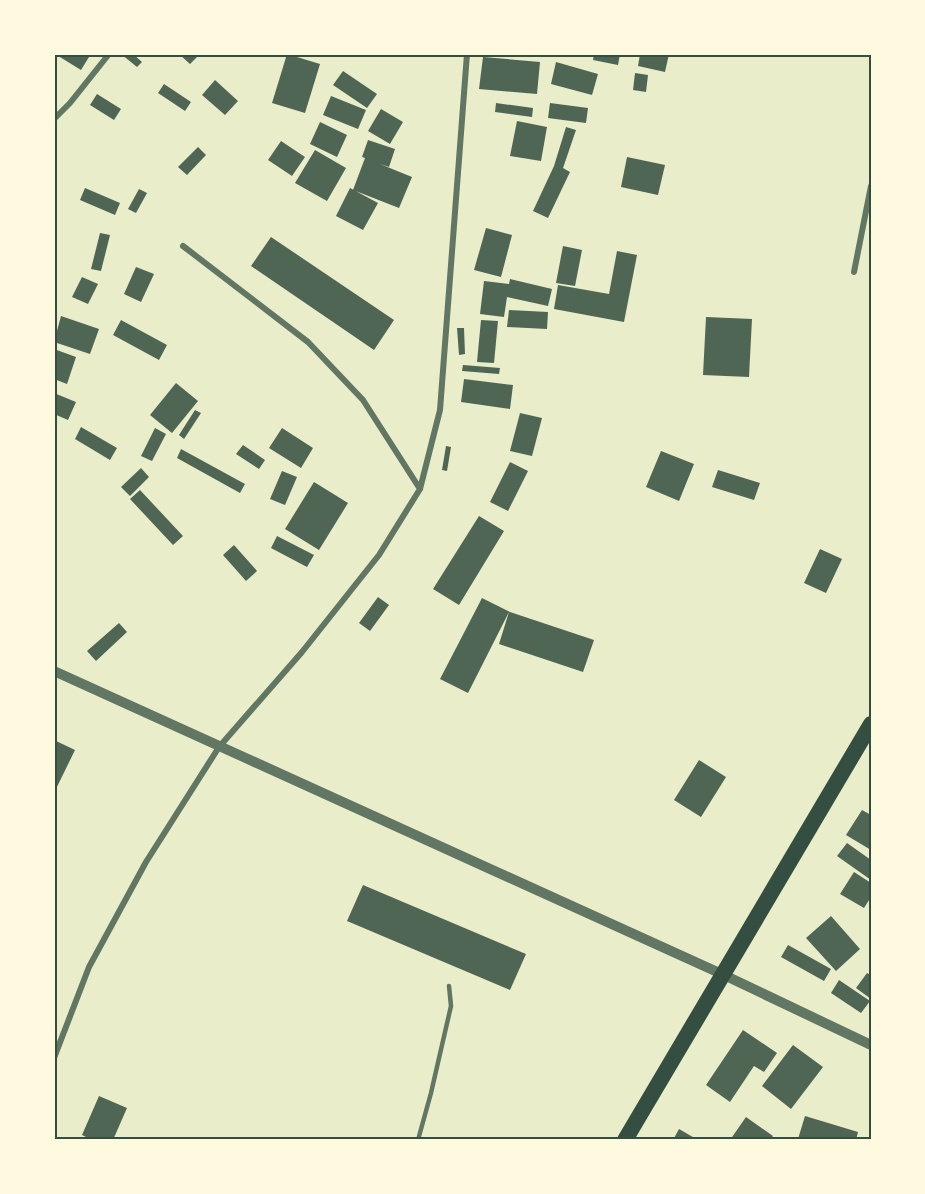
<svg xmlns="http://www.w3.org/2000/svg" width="925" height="1194" font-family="Ubuntu,sans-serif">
	<rect width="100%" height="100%" fill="#e9edc9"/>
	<path fill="#4f6655" d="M55 54H84L89 57 81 70Z
		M121 54H133L142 62 137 67Z
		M179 54H200L190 64Z
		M287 54 320 64 305 113 272 103Z
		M594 54H620L618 65 593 60Z
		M640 54H669L665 72 638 66Z
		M483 57 540 62 537 94 479 89Z
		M556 62 598 74 592 95 551 84Z
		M343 71 377 94 367 108 333 85Z
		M635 73 648 75 646 92 633 90Z
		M215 80 238 101 225 115 202 95Z
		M164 84 191 102 185 111 158 93Z
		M97 94 121 109 114 120 90 105Z
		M331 96 366 110 358 129 323 115Z
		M496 103 533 108 532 117 495 112Z
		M550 103 588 108 586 123 548 118Z
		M381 109 403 122 390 144 368 131Z
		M517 121 547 127 541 161 510 156Z
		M320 122 347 135 337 157 310 144Z
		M566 127 576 130 563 168 570 172 548 218 533 211 554 166Z
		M368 140 395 149 389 167 380 164 412 177 399 208 353 190 365 158 362 157Z
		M281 141 305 157 292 176 268 160Z
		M198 147 206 155 187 175 178 167Z
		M315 150 346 168 327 201 295 183Z
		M627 157 665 165 658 195 621 187Z
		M85 188 120 203 115 215 80 200Z
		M350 188 378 203 363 230 336 216Z
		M139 189 147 193 136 213 128 209Z
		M486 228 512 235 501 277 474 270Z
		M100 233 110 235 101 271 91 269Z
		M271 237 394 320 374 350 251 266Z
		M563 246 582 250 575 286 556 283Z
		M617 251 637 255 624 322 554 309 558 285 609 294Z
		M136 267 154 274 141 302 124 294Z
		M82 277 98 284 88 304 72 297Z
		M510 279 552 289 548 306 507 297 504 317 480 314 484 281 509 284Z
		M509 310 548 312 547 329 507 327Z
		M61 316 99 329 90 354 54 342Z
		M706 317 752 319 749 377 703 375Z
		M121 320 167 345 159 360 113 335Z
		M481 320 498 321 494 363 477 362Z
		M457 328H464L465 354 459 355Z
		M54 349 76 357 67 384 54 379Z
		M463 365 500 368 499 374 462 371Z
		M464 379 513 385 510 409 461 402Z
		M176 383 198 401 172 433 150 415Z
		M54 393 76 402 68 420 54 414Z
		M195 410 201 413 184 439 179 435Z
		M520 413 542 418 532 456 510 451Z
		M81 427 117 448 110 460 75 439Z
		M155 428 166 434 152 461 141 456Z
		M282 428 313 448 301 468 269 448Z
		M243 445 265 460 259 469 236 454Z
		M446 446 451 447 447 471 442 470Z
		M181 449 245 484 240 493 177 458Z
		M661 451 694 464 679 501 646 487Z
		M510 462 528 471 508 511 490 502Z
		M141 468 149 477 130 496 121 487Z
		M718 470 760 483 754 500 712 487Z
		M282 471 297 477 285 505 270 499Z
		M314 482 348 503 319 550 285 529Z
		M140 490 183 536 173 545 130 499Z
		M479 516 504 531 459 605 433 589Z
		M277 536 314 555 307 567 271 548Z
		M234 545 257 571 246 581 223 555Z
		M820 549 842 559 826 593 804 583Z
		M378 597 389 605 370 631 359 623Z
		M482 598 510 612 594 640 583 672 499 644 509 612 468 693 440 679Z
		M119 623 127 632 96 661 87 651Z
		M54 740 75 750 54 793Z
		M699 760 726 777 701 817 674 800Z
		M862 810 871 815V850L846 835Z
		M847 843 871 860V880L837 856Z
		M854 872 871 883V897L864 908 840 894Z
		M363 885 526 954 510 990 347 921Z
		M831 916 860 949 836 971 806 938Z
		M788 945 831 969 824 981 781 957Z
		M867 973 871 975V999L856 988Z
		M839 980 870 1001 861 1013 831 993Z
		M743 1030 777 1053 764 1072 754 1066 730 1102 706 1085Z
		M793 1045 823 1067 791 1109 762 1086Z
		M99 1096 127 1108 113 1140H92L82 1135Z
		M805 1116 858 1132 856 1140 798 1139Z
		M746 1117 773 1136 770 1140H730Z
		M679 1129 698 1140H673Z"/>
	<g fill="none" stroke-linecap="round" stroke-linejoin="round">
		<path stroke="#617663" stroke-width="4.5" d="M418 1140 431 1093 451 1006 449 986"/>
		<path stroke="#617663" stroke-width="6" d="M54 119 70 103 109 54
			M183 246 308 342 363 400 420 489
			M854 272 871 186
			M54 1058 89 967 146 862 219 747 302 652 379 555 420 489 440 410 467 54"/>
		<path stroke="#617663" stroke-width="10" d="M54 671 724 975 871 1045"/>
		<path stroke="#344e41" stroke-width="16" d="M625 1140 871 724"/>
	</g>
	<rect width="925" height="1194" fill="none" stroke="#fefae0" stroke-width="111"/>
	<rect x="56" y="56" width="814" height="1082" fill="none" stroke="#344e41" stroke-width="2"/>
</svg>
